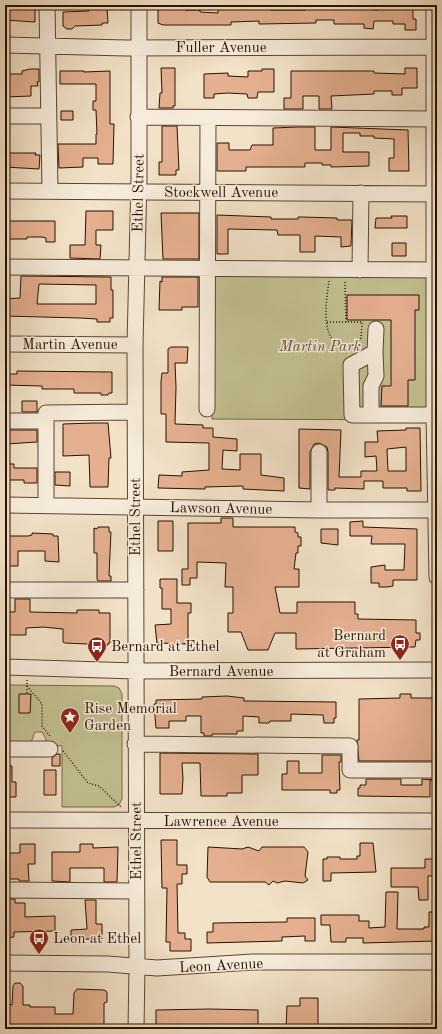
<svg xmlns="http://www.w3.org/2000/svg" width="442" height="1034" font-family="'Old Standard TT',serif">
	<rect width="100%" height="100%" fill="#f2e2c7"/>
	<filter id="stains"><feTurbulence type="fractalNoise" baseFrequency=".005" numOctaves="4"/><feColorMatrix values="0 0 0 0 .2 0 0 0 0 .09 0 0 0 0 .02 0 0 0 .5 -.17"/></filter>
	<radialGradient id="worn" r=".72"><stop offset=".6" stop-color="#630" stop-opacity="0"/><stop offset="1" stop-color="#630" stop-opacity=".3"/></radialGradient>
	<path fill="#c3c090" stroke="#766848" d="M212 271 428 272 427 420 212 419Z
		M8 685 114 686 119 688 122 694V799L119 805 114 807H62V746L49 745 42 732H35L30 745H7Z"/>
	<path fill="#e5b090" stroke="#291100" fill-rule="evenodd" d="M35 5V22L5 20V6Z
		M158 5 185 6V10H200V12L218 13V8H233V5H271V10H305V5H316V7L359 5V9L378 10V5H403V8H413V19H416V30H405V24H393V21H374L373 29 364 28V24H334V20H316V23L259 24V21L231 22V25H163L158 23Z
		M89 8H107L108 23H102V25L75 26 72 29H67L63 26V12L89 11Z
		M161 68H175V106H173V108H159L160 93H162Z
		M405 68H417V88H402V95H392V91H374V94L331 96 332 109H319V96H303V109H284V98H291V71H374V73L405 74Z
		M30 69H39V82H37L38 86H31V96L5 97V74H22V71Z
		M262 69H274V92H258L257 98H248L247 94 228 93 214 94V98H204V74L228 73V76L248 77V71H262Z
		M60 71H84V72L110 71V124H114L113 164H98V158H83V167L59 168 58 144H96V134H97L96 110H93V101H96V84H60Z
		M61 111H73V120H61Z
		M162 126H177L179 170H176V175H159V162H162Z
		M298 127H315V150H331V127L408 130 409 171H389V158H394V139L374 138V136H360V133H343V152H369V166L331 167V165H322V163H305V167H246V171H217V143H229V150H250L252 145H273V128Z
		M5 153H36L35 155H40L39 169 5 167Z
		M86 211H113V230H96V245H101L100 259 70 258V245H85Z
		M161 213H199V259H163Z
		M217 215 271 217V219H298V217H302L337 218V220H352L351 246 341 247V237L315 236V252H300V235H278L277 230 228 229V254H217Z
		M391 216H407V228H375L376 218H392Z
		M5 221H55V242H46V238L42 237H27V239H5Z
		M392 243H406V256H392Z
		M21 276 111 277V290H113V318H110V322H97V319L80 318 5 316V299L20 298ZM39 284 96 285V304H37Z
		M162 277H198V307H182V310H159L160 281 162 282Z
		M347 295H419V310H415V380H408V406H381L382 386H391V320H347Z
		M171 347H188L187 363H175L176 387 175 424 203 425V428H213V437L237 439V451L223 450 222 469 240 470V454H261V475L284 478V491L243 489V486L205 487V489L158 488 159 475 182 476V472L209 470V443L166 442V414H161V381L162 373H168V349Z
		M17 371 112 372V393H109L108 395H101V393H74V389H42V386L5 385V374H17Z
		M22 401H37V412H22Z
		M93 423H108L111 458H109L108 487H90L89 455 63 456V424Z
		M406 428H420L421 491H407V488H383V481H364V489L335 488V490H328V452L327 447 319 443 314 444 310 452V489L299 488V429L341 430 339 477H361V471H377L376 456 365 457V442H378L377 431 406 430ZM406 447V471H388L387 449Z
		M5 430H37V442L5 444Z
		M5 464H14V468H37V483H24V480H5Z
		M55 472H70V486L55 485Z
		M221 518H233V527H295V532L298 533V537H301V546H298V553H296L294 569H299V587H275L280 613H297V602H355V614H358V619L416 620V633H420V640H416L415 647 296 649V633H275L268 650H248L241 632H228V613H233V587H225L226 563 197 562V578H190V585H182V569H188V523H221Z
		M158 521H173V551H158Z
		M363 521V527L417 529V580H393V586L387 587H379V583H371V567L385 565V570H404L405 544H371L372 536H350V522Z
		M98 527H109V532H111L109 576H111V581H98L97 579V553H94V528L97 529Z
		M321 529H338V545L321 543Z
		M32 533 53 534V536H58L59 562 45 561V551H18V566H5L6 536H28L32 535Z
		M160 579H177V603H191V613H188V644L157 643 155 625 171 624V609H162V588H160Z
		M15 599H30V612L77 613V610H99V613H110V643H108V645L65 643 63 642V629L43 627 26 628V635H5V612H15Z
		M19 694H31L30 713H19Z
		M400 694H411V698H437V761H359L357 740H359V699L400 698Z
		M227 696 244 698V701L336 702V718H334V723H324L323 715 291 714V721H270L269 723H259V717L243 716V731H237V734H212V736H204V733H201V716H186V721H169V728H156L154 704H156V700L202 699V697Z
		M160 753 258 754V775H242V793H227V796H201L200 763H182L183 779 182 794H160Z
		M57 754H60V766H52V758Z
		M322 755H341V762H339L340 790H337V793H330V790H282V774H287V761H299V773H322Z
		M5 766H12V782H16V797H5Z
		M44 770H56V795H44Z
		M366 779H401V785H422V779L434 780H430V797L358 796V788H360V785H366Z
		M161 840H177V865H187V874H182V884H177L178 933H185V939H191V951H170V942H166L167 888H162Z
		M360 843H373L376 872 331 873V881H323V859H327V857H340V859H357V856H360Z
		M20 844H35V864H28L29 881H19V879H5V853H20Z
		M80 844H93V848L118 847 117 882H104V868H70V882L52 881V852H80Z
		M208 847 242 849 248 847 259 851 262 847H304L308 852 305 876 308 880 303 883 285 881 277 883 273 881 269 885 265 882H210L207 877Z
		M425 859H437V871H434V876H428V900H419L418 887H391V868H425Z
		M386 892H398L397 929H424V927H429V912H437V941L363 943V938H346V942H331L330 925H321V915H359V921H369V928L385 927Z
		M5 899H15V903H25V917L55 916V931L14 932V937L5 938Z
		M85 900H96V924H102V939H71V930L87 929Z
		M287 918H315V941H305V936L282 937V941L207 943V932H213V923L287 922Z
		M15 983H20L23 986V1005H30V1007H55V1014H73L74 993 77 989 104 990 107 992V1002L104 1003V1029H5V1011H8L9 1004 12 1005 13 986Z
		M300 998H318V1029H286L287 1006H300Z
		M209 1009 258 1010V1029H156V1010Z"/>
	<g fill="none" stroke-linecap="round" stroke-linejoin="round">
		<g stroke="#5b4532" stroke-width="17">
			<path id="minor" d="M47 5 50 191
				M434 5V415L437 577
				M5 45 126 48 437 47
				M5 116H48
				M138 117 437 119
				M5 191 437 194
				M5 267 437 270
				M360 270 361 193
				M376 329 375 352 351 365 352 415H437
				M5 344 135 345
				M207 409 208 118
				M371 415V386L376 376 375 352
				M5 421H46V413L135 412
				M46 421V505
				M319 452V510
				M5 505 319 510H437
				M5 590H136
				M5 667 136 671 437 670
				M135 744 350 746V770H437
				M5 749H50
				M5 820 437 821
				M5 890 136 891
				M5 963 108 964 157 968 253 962H437
				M136 1029 137 967 135 345 139 178V5"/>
		</g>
		<path stroke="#291100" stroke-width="1.5" stroke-dasharray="1 2" stroke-linecap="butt" d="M329 281C326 304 319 340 346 350V354
			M345 282 346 322
			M327 322H362L361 338 353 346 346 350
			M27 686 42 704V726L50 736
			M27 693V680
			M63 751 88 783 99 786 121 807"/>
		<use href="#minor" stroke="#f7ecdb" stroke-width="15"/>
	</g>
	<defs>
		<g id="bus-pin" transform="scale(1)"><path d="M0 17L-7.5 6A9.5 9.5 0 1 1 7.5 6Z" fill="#8f2418" stroke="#f7ecdb"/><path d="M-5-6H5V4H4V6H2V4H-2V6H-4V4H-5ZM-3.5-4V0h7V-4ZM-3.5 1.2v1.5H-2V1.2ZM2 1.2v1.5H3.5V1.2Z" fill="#fff"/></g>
		<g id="sight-pin" transform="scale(1)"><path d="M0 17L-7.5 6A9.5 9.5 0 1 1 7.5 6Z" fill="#8f2418" stroke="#f7ecdb"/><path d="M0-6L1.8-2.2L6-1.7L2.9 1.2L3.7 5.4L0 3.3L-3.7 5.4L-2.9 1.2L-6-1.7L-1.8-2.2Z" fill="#fff"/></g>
	</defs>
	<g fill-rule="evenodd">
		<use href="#bus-pin" x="400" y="644"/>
		<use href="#bus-pin" x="97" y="646"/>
		<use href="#sight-pin" x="70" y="717"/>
		<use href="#bus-pin" x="39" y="938"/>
	</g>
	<g text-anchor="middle" stroke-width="3" stroke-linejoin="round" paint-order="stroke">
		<g font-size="15" fill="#291100" stroke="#f7ecdb">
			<text x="221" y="52">Fuller Avenue</text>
			<text x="221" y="197">Stockwell Avenue</text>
			<text transform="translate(138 193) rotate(-89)" y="5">Ethel Street</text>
			<text x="70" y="349">Martin Avenue</text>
			<text transform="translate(221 508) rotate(1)" y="5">Lawson Avenue</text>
			<text transform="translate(135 517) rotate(-90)" y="5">Ethel Street</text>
			<text x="221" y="676">Bernard Avenue</text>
			<text x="221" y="826">Lawrence Avenue</text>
			<text transform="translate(136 841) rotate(-90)" y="5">Ethel Street</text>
			<text transform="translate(221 965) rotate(-3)" y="5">Leon Avenue</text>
		</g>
		<g font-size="15" font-style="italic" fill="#5f4e32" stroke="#f7ecdb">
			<text x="320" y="351">Martin Park</text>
		</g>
		<g font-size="15" fill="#291100" stroke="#f7ecdb" text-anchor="start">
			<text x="386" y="640" text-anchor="end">Bernard<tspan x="386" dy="17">at Graham</tspan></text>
			<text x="111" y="651">Bernard at Ethel</text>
			<text x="84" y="713">Rise Memorial<tspan x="84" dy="17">Garden</tspan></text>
			<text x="53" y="943">Leon at Ethel</text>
		</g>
	</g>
	<rect width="442" height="1034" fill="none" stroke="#f2e2c7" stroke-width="20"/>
	<rect x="6" y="6" width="430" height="1022" fill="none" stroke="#291100" stroke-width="2"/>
	<rect x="10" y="10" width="422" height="1014" fill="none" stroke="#291100"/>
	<rect width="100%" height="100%" filter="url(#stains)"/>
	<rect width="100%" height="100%" fill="url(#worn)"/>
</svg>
